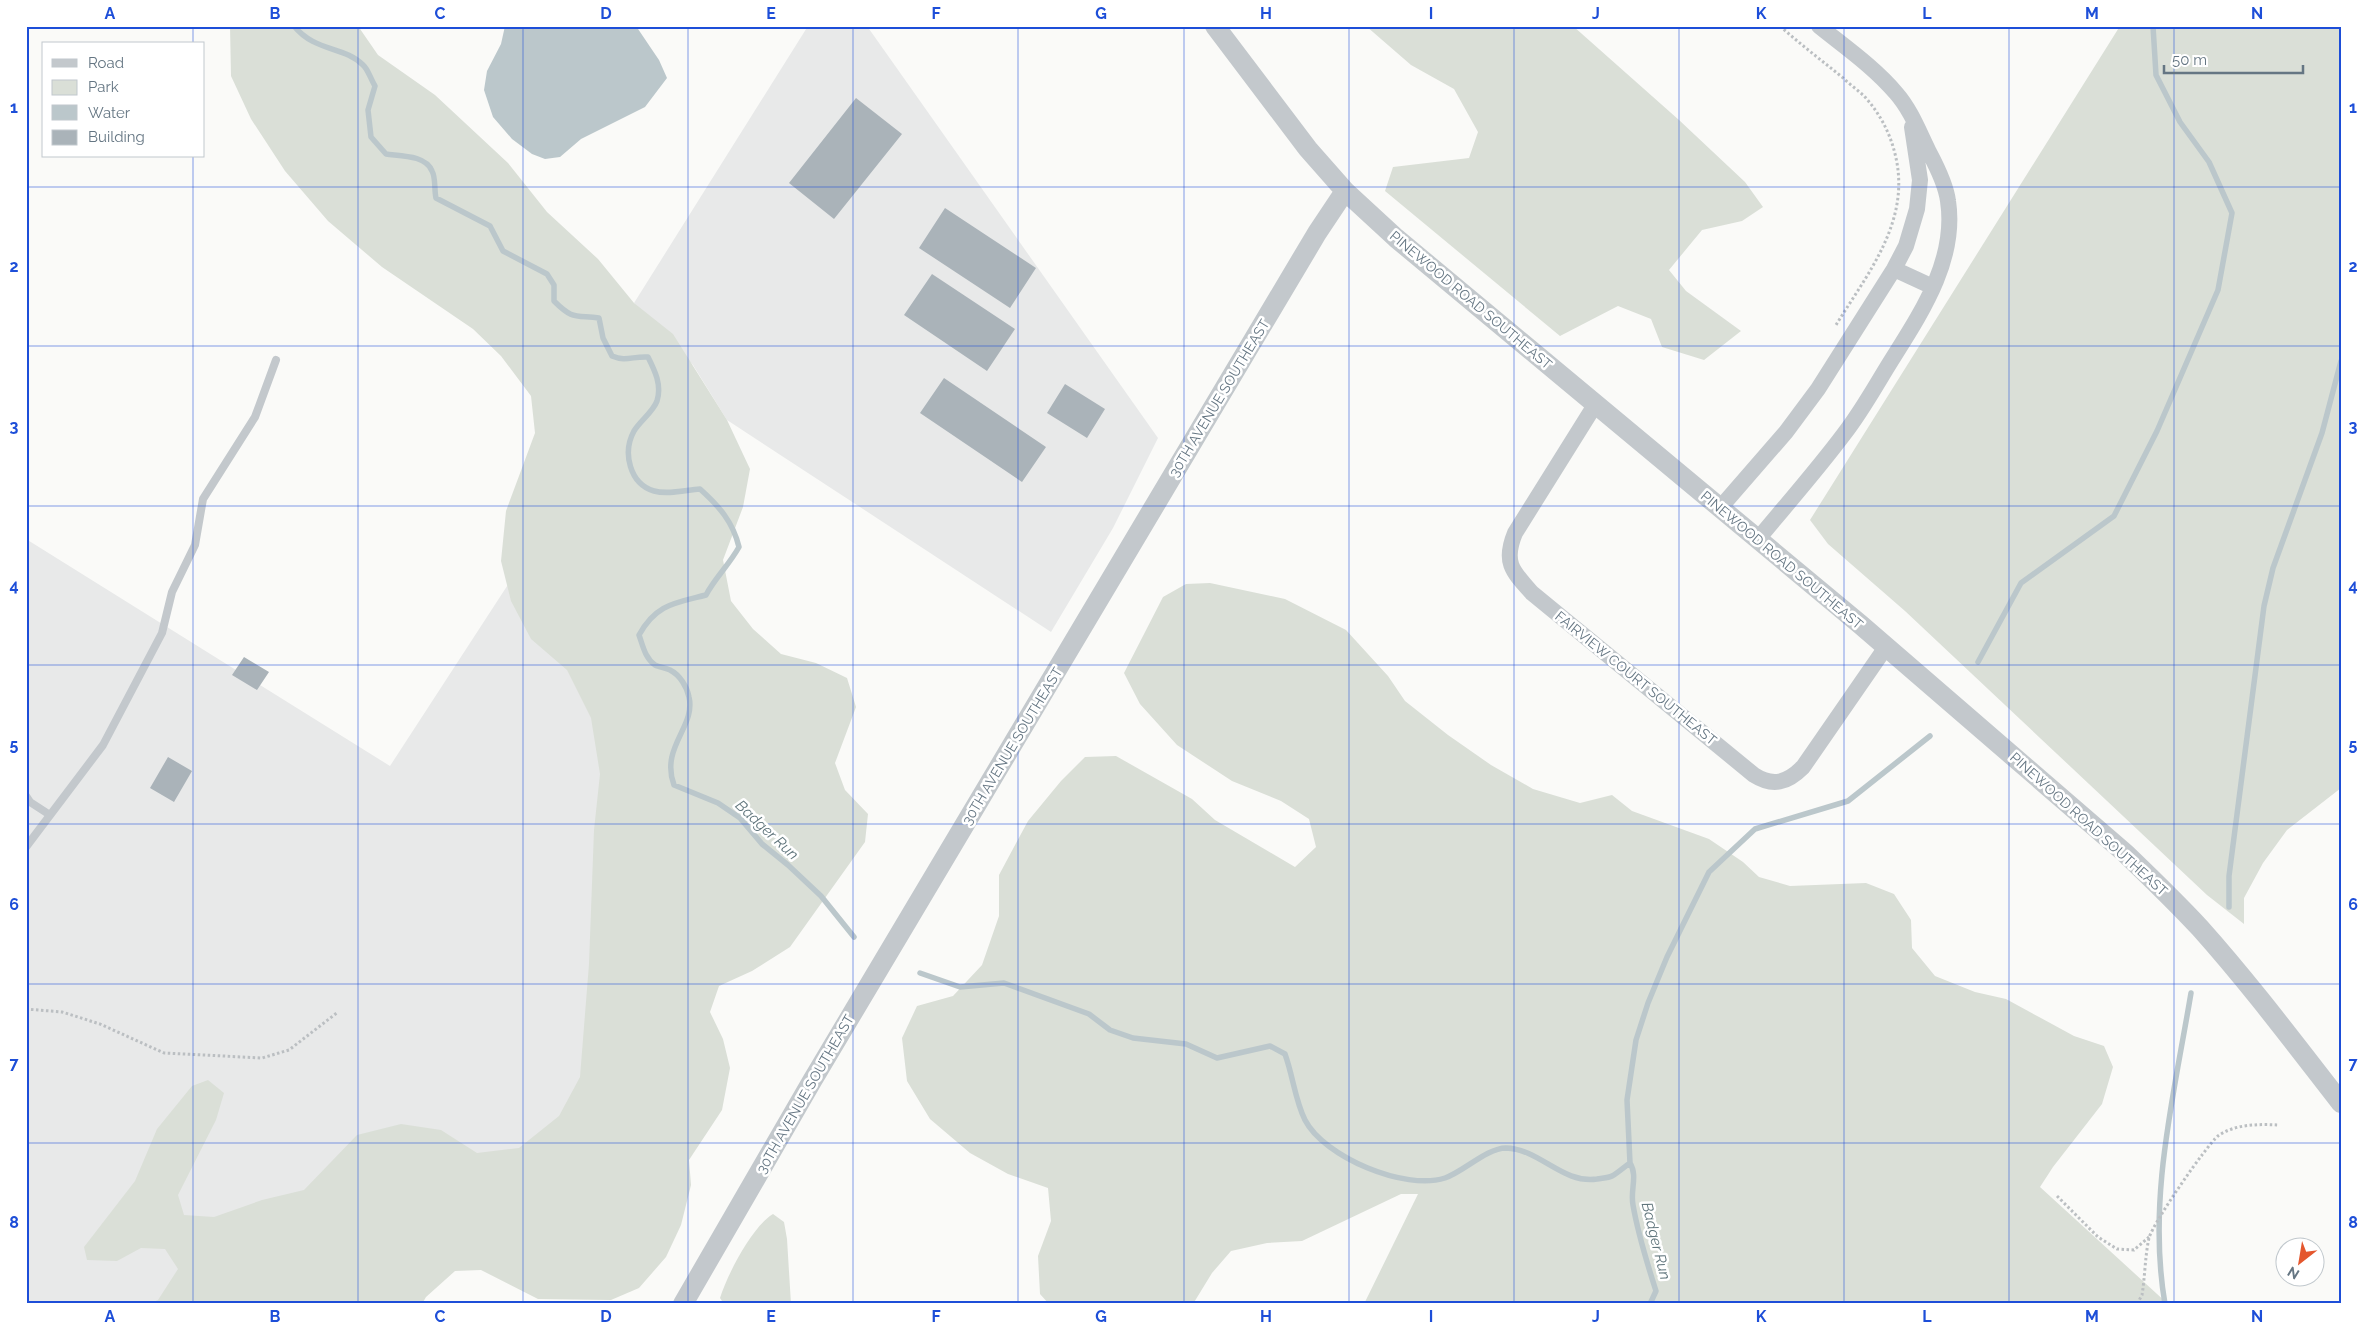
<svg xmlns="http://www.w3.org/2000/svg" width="2367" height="1330" font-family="Raleway,sans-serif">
	<rect width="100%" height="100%" fill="#fafaf8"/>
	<path fill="#e8e9e9" d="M808 26H867L1158 438 1113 528 1051 632 727 420 693 365 634 303Z
		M26 539 390 766 522 563 649 752 605 1057 537 1159 204 1304H26Z"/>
	<path fill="#dadfd7" d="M230 26H358L378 55 435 95 508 163 547 212 598 259 634 303 673 334 727 420 750 469 743 507 723 560 731 601 753 629 781 654 816 663 847 678 856 707 835 763 845 790 868 814 865 842 790 947 752 971 719 986 710 1012 723 1039 730 1068 722 1110 689 1160 691 1185 681 1225 666 1257 639 1288 611 1300 538 1299 481 1270 455 1271 426 1297 422 1304H148L158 1300 178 1269 165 1249 141 1248 117 1261 87 1260 84 1247 135 1181 157 1129 192 1086 208 1080 224 1093 216 1120 178 1195 184 1215 214 1217 262 1200 304 1190 357 1135 401 1124 441 1130 477 1153 519 1148 559 1116 580 1077 589 964 594 830 600 774 591 718 567 670 531 639 511 601 501 561 506 511 535 433 531 396 501 356 473 329 382 267 328 221 285 171 251 119 231 76Z
		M1366 26H1573L1679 120 1745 182 1763 207 1742 221 1702 230 1669 270 1686 291 1741 331 1704 360 1662 347 1651 319 1618 306 1560 336 1385 191 1393 167 1469 158 1478 132 1454 89 1411 65Z
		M2120 26H2341V788L2287 830 2263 863 2244 898V924L2207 895 1905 611 1828 544 1810 520Z
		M1210 583 1285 599 1346 630 1388 676 1405 701 1448 735 1491 765 1533 789 1580 803 1612 795 1632 811 1709 839 1743 862 1759 877 1790 886 1866 883 1894 894 1911 920 1912 948 1935 976 1975 992 2006 999 2074 1036 2104 1046 2113 1067 2102 1104 2053 1167 2040 1187 2168 1304H1364L1418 1194H1401L1302 1241 1267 1243 1231 1251 1212 1273 1193 1304H1049L1040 1294 1038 1256 1051 1221 1048 1188 1008 1174 970 1153 930 1119 907 1081 902 1038 917 1006 953 996 982 965 999 916V875L1028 821 1061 781 1085 757 1116 756 1192 799 1215 820 1295 867 1316 847 1309 819 1281 801 1232 781 1177 745 1140 704 1124 673 1163 597 1186 584Z
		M773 1214 784 1222 787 1239 791 1304H724L720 1298C728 1273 752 1227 773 1214Z"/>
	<path fill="#bbc7cb" d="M505 26H636L659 60 667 78 645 107 581 139 560 157 545 159 532 154 512 139 493 117 484 90 487 71 501 44Z"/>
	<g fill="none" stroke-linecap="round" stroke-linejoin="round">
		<path stroke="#bbc7cb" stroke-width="5.5" d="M294 26C315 52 344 46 363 65 368 69 371 80 375 86L368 110 371 137 386 154C400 156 426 155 432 171 436 178 434 190 436 198L490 226 503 251 547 274 554 285V301C573 320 575 315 599 318L603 338 612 356C626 362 633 356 648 357 655 371 662 385 657 401 653 412 640 421 634 431 622 453 630 484 654 491 668 495 686 490 700 489 719 506 733 522 739 547 729 565 715 578 706 595 675 603 656 604 639 635 643 646 645 658 655 665 659 667 665 668 670 670 680 675 687 687 689 697 696 727 660 747 674 785L718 803 740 818 762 844 788 865 821 896 854 937
			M1978 662 2021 583 2114 516 2157 431 2218 290 2232 213 2209 162 2180 122 2156 75 2153 26
			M2229 907V876L2264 606 2273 568 2322 433 2341 361
			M920 973 960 987 1004 983 1089 1014 1110 1030 1133 1038 1186 1044 1217 1058 1270 1046 1285 1054C1293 1076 1295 1100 1305 1120 1324 1157 1405 1191 1445 1178 1463 1172 1487 1148 1506 1148 1540 1149 1562 1184 1597 1179 1602 1178 1608 1178 1612 1176 1618 1173 1624 1167 1630 1163
			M1650 1304 1656 1291C1647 1263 1638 1234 1633 1205 1630 1190 1638 1176 1630 1163L1627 1100 1636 1040 1648 1003 1667 957 1709 872 1755 829 1848 801 1930 736
			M2165 1304C2147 1200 2174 1095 2191 993"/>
	</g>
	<path fill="#aab3b9" d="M856 98 902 134 834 219 789 183Z
		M945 208 1036 268 1010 308 919 248Z
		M932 274 1015 329 987 371 904 315Z
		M944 378 1046 447 1022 482 920 413Z
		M1065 384 1105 409 1087 438 1047 413Z
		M244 657 269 672 257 690 232 675Z
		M168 757 192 771 174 802 150 788Z"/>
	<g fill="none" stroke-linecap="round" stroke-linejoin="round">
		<path stroke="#bbbfc2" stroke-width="3" stroke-dasharray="2.5 2.5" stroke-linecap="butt" d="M1780 26C1800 44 1821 60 1842 77 1849 84 1858 90 1865 97 1881 115 1891 135 1896 158 1910 222 1868 273 1836 325
			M26 1009 62 1012 100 1024 164 1053 262 1058 289 1050 338 1012
			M2057 1196 2098 1237 2117 1249 2134 1250 2149 1237
			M2137 1304 2142 1295C2145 1277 2145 1256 2149 1238 2153 1223 2206 1146 2218 1136 2234 1124 2259 1124 2278 1125"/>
		<path stroke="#c3c8cc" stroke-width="8" d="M26 796 30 802 50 815
			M26 847 103 745 162 633 172 592 195 545 203 499 255 417 276 360"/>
		<path stroke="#c3c8cc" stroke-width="16" d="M1894 269 1933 287
			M1595 405 1515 533C1503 562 1512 571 1532 593L1754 775C1773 787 1787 783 1803 767L1886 647
			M1720 508 1786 432 1818 389 1894 269 1906 246 1917 209 1920 180 1912 127
			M1758 539C1787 504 1817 470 1844 434 1862 411 1876 385 1891 361 1921 313 1957 260 1948 201 1946 185 1937 167 1929 152 1919 132 1911 110 1896 93 1874 67 1845 47 1819 26"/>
		<path stroke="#c3c8cc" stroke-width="20" d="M1215 26 1308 149 1345 191 1396 238 1861 625 2125 853C2151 878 2176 902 2200 928 2250 984 2295 1044 2341 1103
			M683 1304 812 1081 1317 233 1345 191"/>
	</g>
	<path fill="none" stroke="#1d4ed8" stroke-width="1" stroke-opacity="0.55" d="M193 26V44M358 26V1304M523 26V1304M688 26V1304M853 26V1304M1018 26V1304M1184 26V1304M1349 26V1304M1514 26V1304M1679 26V1304M1844 26V1304M2009 26V1304M2174 26V1304M193 156V1304M26 187H2341M26 346H2341M26 506H2341M26 665H2341M26 824H2341M26 984H2341M26 1143H2341"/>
	<g text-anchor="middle" stroke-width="5" stroke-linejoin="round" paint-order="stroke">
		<g font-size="14" fill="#657683" stroke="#fff">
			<text transform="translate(1471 300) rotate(40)" y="5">PINEWOOD ROAD SOUTHEAST</text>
			<text transform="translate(1219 398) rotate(-59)" y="5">30TH AVENUE SOUTHEAST</text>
			<text transform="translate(1782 560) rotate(40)" y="5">PINEWOOD ROAD SOUTHEAST</text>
			<text transform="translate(1636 678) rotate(39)" y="5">FAIRVIEW COURT SOUTHEAST</text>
			<text transform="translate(1012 746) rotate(-59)" y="5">30TH AVENUE SOUTHEAST</text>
			<text transform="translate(2089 824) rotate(42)" y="5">PINEWOOD ROAD SOUTHEAST</text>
			<text transform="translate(805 1094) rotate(-60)" y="5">30TH AVENUE SOUTHEAST</text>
		</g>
		<g font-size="15" font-style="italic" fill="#60757c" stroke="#fff">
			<text transform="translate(767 830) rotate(43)" y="5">Badger Run</text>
			<text transform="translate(1656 1241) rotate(76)" y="5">Badger Run</text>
		</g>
	</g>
	<rect width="2367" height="1330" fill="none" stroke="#ffffff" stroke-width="55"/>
	<rect x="42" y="42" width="162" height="115" fill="#ffffff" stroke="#c1c8cd"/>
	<rect x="52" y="59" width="25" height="8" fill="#c3c8cc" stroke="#c1c8cd"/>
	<text x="88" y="68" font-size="15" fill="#657683">Road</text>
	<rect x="52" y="80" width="25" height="15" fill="#dadfd7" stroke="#c1c8cd"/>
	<text x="88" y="92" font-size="15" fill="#657683">Park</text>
	<rect x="52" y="105" width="25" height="15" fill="#bbc7cb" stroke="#c1c8cd"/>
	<text x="88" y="118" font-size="15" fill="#657683">Water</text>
	<rect x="52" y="130" width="25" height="15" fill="#aab3b9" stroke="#c1c8cd"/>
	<text x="88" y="142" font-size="15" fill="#657683">Building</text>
	<g transform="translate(2300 1262) rotate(211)"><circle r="24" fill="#ffffff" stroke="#c1c8cd"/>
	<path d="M0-4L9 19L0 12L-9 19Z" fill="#e4572e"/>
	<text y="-8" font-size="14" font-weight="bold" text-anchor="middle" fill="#657683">N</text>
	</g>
	<path d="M2164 65v8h139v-8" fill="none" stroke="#657683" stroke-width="2.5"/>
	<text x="2172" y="65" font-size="15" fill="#657683" stroke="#ffffff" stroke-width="4" paint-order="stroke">50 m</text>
	<rect x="28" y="28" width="2312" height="1274" fill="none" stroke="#1d4ed8" stroke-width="2"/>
	<g font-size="16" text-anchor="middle" font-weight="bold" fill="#1d4ed8">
		<text x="110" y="19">A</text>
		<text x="275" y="19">B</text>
		<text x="440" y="19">C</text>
		<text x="606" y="19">D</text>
		<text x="771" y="19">E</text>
		<text x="936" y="19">F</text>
		<text x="1101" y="19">G</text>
		<text x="1266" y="19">H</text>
		<text x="1431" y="19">I</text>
		<text x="1596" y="19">J</text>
		<text x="1761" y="19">K</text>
		<text x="1927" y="19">L</text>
		<text x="2092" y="19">M</text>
		<text x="2257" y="19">N</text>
		<text x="14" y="113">1</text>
		<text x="2353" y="113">1</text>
		<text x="14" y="272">2</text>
		<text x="2353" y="272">2</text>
		<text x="14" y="432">3</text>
		<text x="2353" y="432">3</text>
		<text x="14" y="591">4</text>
		<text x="2353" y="591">4</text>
		<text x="14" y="750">5</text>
		<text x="2353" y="750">5</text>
		<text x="14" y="910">6</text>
		<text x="2353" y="910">6</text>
		<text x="14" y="1069">7</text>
		<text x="2353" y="1069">7</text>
		<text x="14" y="1228">8</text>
		<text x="2353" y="1228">8</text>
		<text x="110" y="1322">A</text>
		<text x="275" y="1322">B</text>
		<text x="440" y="1322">C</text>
		<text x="606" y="1322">D</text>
		<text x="771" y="1322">E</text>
		<text x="936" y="1322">F</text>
		<text x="1101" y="1322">G</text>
		<text x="1266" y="1322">H</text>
		<text x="1431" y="1322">I</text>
		<text x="1596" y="1322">J</text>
		<text x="1761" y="1322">K</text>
		<text x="1927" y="1322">L</text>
		<text x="2092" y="1322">M</text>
		<text x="2257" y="1322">N</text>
	</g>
</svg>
